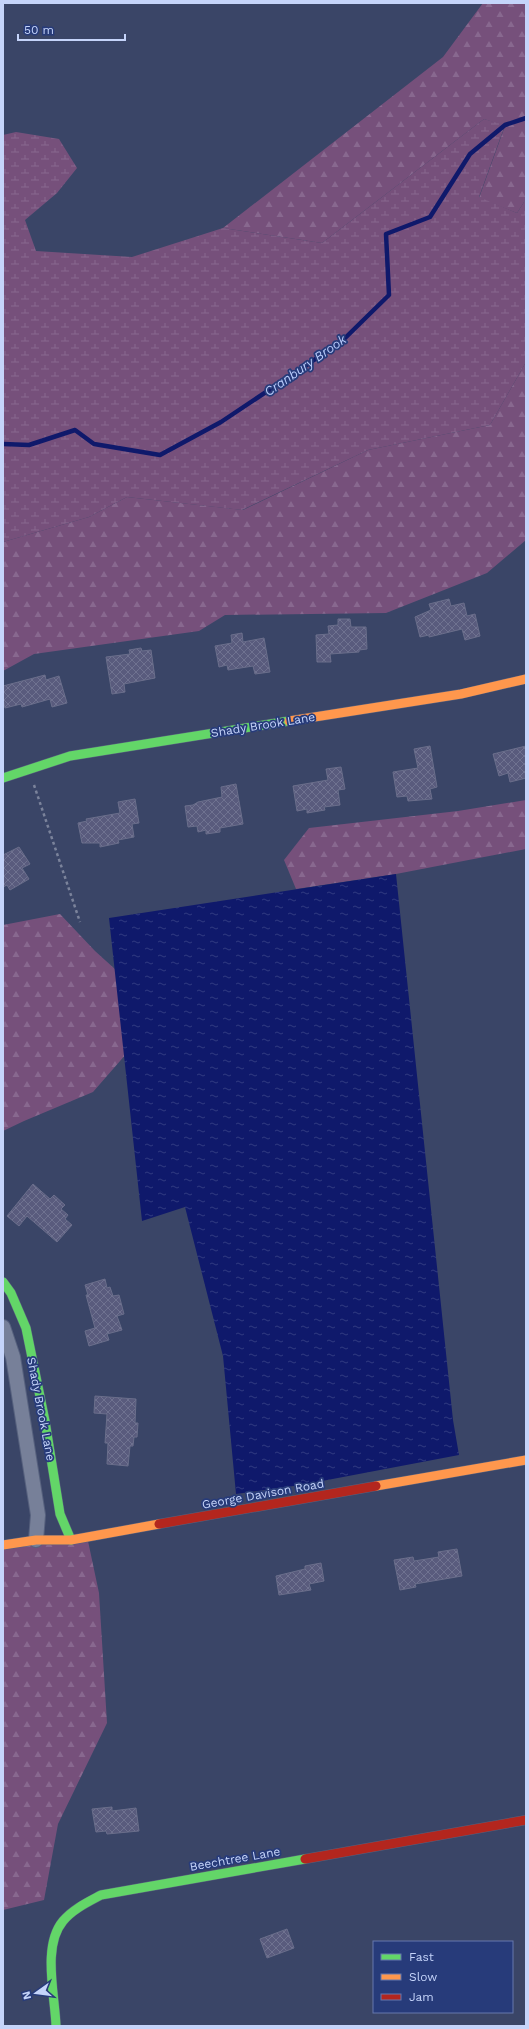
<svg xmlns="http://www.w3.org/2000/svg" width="529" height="2029" font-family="'Work Sans',sans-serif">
	<defs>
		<pattern id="forest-firs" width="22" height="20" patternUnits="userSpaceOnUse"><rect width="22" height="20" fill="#76507b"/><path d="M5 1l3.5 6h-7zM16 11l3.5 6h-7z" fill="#88688f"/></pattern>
		<pattern id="wetland-marsh" width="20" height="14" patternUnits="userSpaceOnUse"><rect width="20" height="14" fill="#76507b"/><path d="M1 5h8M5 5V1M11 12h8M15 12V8" fill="none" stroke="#88688f"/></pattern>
		<pattern id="water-ripples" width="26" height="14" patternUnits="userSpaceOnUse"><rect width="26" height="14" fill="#0f196b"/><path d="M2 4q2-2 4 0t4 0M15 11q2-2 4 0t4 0" fill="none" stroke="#303a81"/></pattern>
		<pattern id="building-cross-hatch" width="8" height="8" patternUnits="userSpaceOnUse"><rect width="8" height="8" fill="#595b7d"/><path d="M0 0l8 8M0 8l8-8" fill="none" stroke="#6f7290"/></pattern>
	</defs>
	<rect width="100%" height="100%" fill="#3a4567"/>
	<path fill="url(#forest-firs)" d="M483 3H526V199L517 213 479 198 505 126 484 119 322 243 223 228 443 57Z
		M526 362V540L487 573 386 613 225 615 199 631 34 654 3 671V542L89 517 127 497 243 510 368 450 490 425Z
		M526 800V849L396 874 296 889 284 860 309 828 458 811Z
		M60 914 95 951 116 970 127 1053 93 1092 24 1121 3 1131V925Z
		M88 1541 99 1593 107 1723 58 1824 44 1900 3 1910V1542Z"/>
	<path fill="url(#wetland-marsh)" d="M484 119 505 125 479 197 517 213 526 199V362L490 425 368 450 242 510 127 497 89 517 3 542V135L16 132 59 139 77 168 57 193 25 220 36 251 132 257 223 228 322 243Z"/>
	<path fill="url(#water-ripples)" d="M396 874 453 1420 459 1455 301 1485 236 1494 223 1356 185 1207 142 1221 109 918Z"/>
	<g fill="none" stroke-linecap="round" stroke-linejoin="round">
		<path stroke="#0f196b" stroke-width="4.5" d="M3 444 29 445 75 430 94 444 160 455 221 422 341 342 389 295 386 234 430 217 470 154 505 125 526 118"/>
	</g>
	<path fill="url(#building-cross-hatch)" stroke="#6a6e8b" d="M449 599 451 606 464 603 467 616 475 614 480 636 465 640 462 629 429 637V635L420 637 415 617 431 610 429 604Z
		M338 619H350L351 627H366L367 649 359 650V652L330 654 331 662H317L316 635 329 634 328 626 338 625Z
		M242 633 243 642 264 638 270 672 255 674 253 666 228 670 227 665 219 667 215 646 232 643 231 635Z
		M141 648 142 651 151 650 155 678 124 684 125 692 112 694 106 657 130 654 129 650Z
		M45 675 46 680 59 676 67 703 52 707 50 699 22 707 21 704 5 708 3 699V686Z
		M430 746 437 787 430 789 432 799 408 801 407 796 397 797 393 772 418 768 414 749Z
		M526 746V778L510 782 508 773 499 776 493 754Z
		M341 767 345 789 338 790 340 805 324 807 325 810 307 813V809L297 811 293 786 328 780 326 769Z
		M236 784 243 824 220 828V832L206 834V830L198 832 197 826 188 827 185 806 193 805 198 802 222 797 221 787Z
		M135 799 139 823 132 824 134 837 118 840 119 843 100 847V843H82L78 823 87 821 86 819 120 813 118 802Z
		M19 847 30 864 22 868 29 879 10 890 7 885 3 887V855Z
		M33 1184 50 1199 54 1195 65 1205 61 1209 68 1215 65 1219 72 1225 57 1242 27 1216 19 1226 7 1216Z
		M105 1279 107 1288 110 1287 113 1296 119 1295 124 1314 117 1316 122 1330 107 1334 109 1340 89 1346 85 1331 95 1328 86 1295H88L85 1285Z
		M95 1396 136 1399 135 1423H138L137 1437H134L133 1446H130L128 1466 107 1464 108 1443H105L107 1414 94 1413Z
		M457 1549 462 1576 415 1584 416 1587 400 1590 394 1560 413 1557 414 1561 439 1557 438 1552Z
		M321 1563 324 1581 309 1584 311 1590 279 1595 276 1576 305 1569V1566Z
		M112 1807V1811L136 1808 139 1831 107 1834 106 1831 96 1832 92 1809Z
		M287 1929 294 1948 267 1958 260 1939Z"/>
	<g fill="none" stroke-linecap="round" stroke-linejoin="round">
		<g stroke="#57617e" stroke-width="16">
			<path id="street" d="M3 1327 13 1357 38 1515 36 1540"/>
		</g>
		<g stroke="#57617e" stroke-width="10">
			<path id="fast" d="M3 778 70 756 289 721
				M3 1282 11 1293 26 1328 45 1421 60 1514 71 1540
				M56 2026C55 1995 42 1946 63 1921 73 1909 88 1902 101 1895L305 1859"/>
		</g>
		<g stroke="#57617e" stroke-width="10">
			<path id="slow" d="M289 721 461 694 526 679
				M376 1486 526 1460
				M3 1545 36 1540H71L159 1524"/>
		</g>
		<g stroke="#57617e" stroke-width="10">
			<path id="jam" d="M159 1524 376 1486
				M305 1859 526 1820"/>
		</g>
		<path stroke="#7b839b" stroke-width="2.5" stroke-dasharray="3 3" stroke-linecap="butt" d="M34 785 80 922"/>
		<use href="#street" stroke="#778099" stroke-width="14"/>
		<use href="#fast" stroke="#63d668" stroke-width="9"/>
		<use href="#slow" stroke="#ff974d" stroke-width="9"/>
		<use href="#jam" stroke="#b3261e" stroke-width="9"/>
	</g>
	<g text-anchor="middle" stroke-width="3.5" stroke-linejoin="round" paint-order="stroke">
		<g font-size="12" fill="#c5d4fa" stroke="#273b7a">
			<text transform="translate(263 725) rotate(-9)" y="4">Shady Brook Lane</text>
			<text transform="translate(41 1409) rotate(79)" y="4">Shady Brook Lane</text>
			<text transform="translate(263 1494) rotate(-10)" y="4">George Davison Road</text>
			<text transform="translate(235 1859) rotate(-10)" y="4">Beechtree Lane</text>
		</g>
		<g font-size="13" font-style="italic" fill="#b9ccfc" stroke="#273b7a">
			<text transform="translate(305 365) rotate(-35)" y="5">Cranbury Brook</text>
		</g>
	</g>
	<rect width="529" height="2029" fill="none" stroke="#c5d4fa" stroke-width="8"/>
	<rect x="373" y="1941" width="140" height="72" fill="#273b7a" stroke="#6678ad"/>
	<rect x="381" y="1954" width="20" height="6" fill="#63d668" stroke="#6678ad"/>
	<text x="409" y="1961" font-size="12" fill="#c5d4fa">Fast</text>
	<rect x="381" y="1974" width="20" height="6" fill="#ff974d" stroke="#6678ad"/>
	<text x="409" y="1981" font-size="12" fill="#c5d4fa">Slow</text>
	<rect x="381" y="1994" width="20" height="6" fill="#b3261e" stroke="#6678ad"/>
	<text x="409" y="2001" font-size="12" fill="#c5d4fa">Jam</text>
	<g transform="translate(36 1993) rotate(256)" stroke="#273b7a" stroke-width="3" paint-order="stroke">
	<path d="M0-3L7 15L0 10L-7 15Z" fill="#c5d4fa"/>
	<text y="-6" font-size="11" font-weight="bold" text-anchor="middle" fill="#c5d4fa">N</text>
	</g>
	<path d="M18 34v6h107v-6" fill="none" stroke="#c5d4fa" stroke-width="2"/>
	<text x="24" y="34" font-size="12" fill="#c5d4fa" stroke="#273b7a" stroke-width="3" paint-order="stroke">50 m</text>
</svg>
